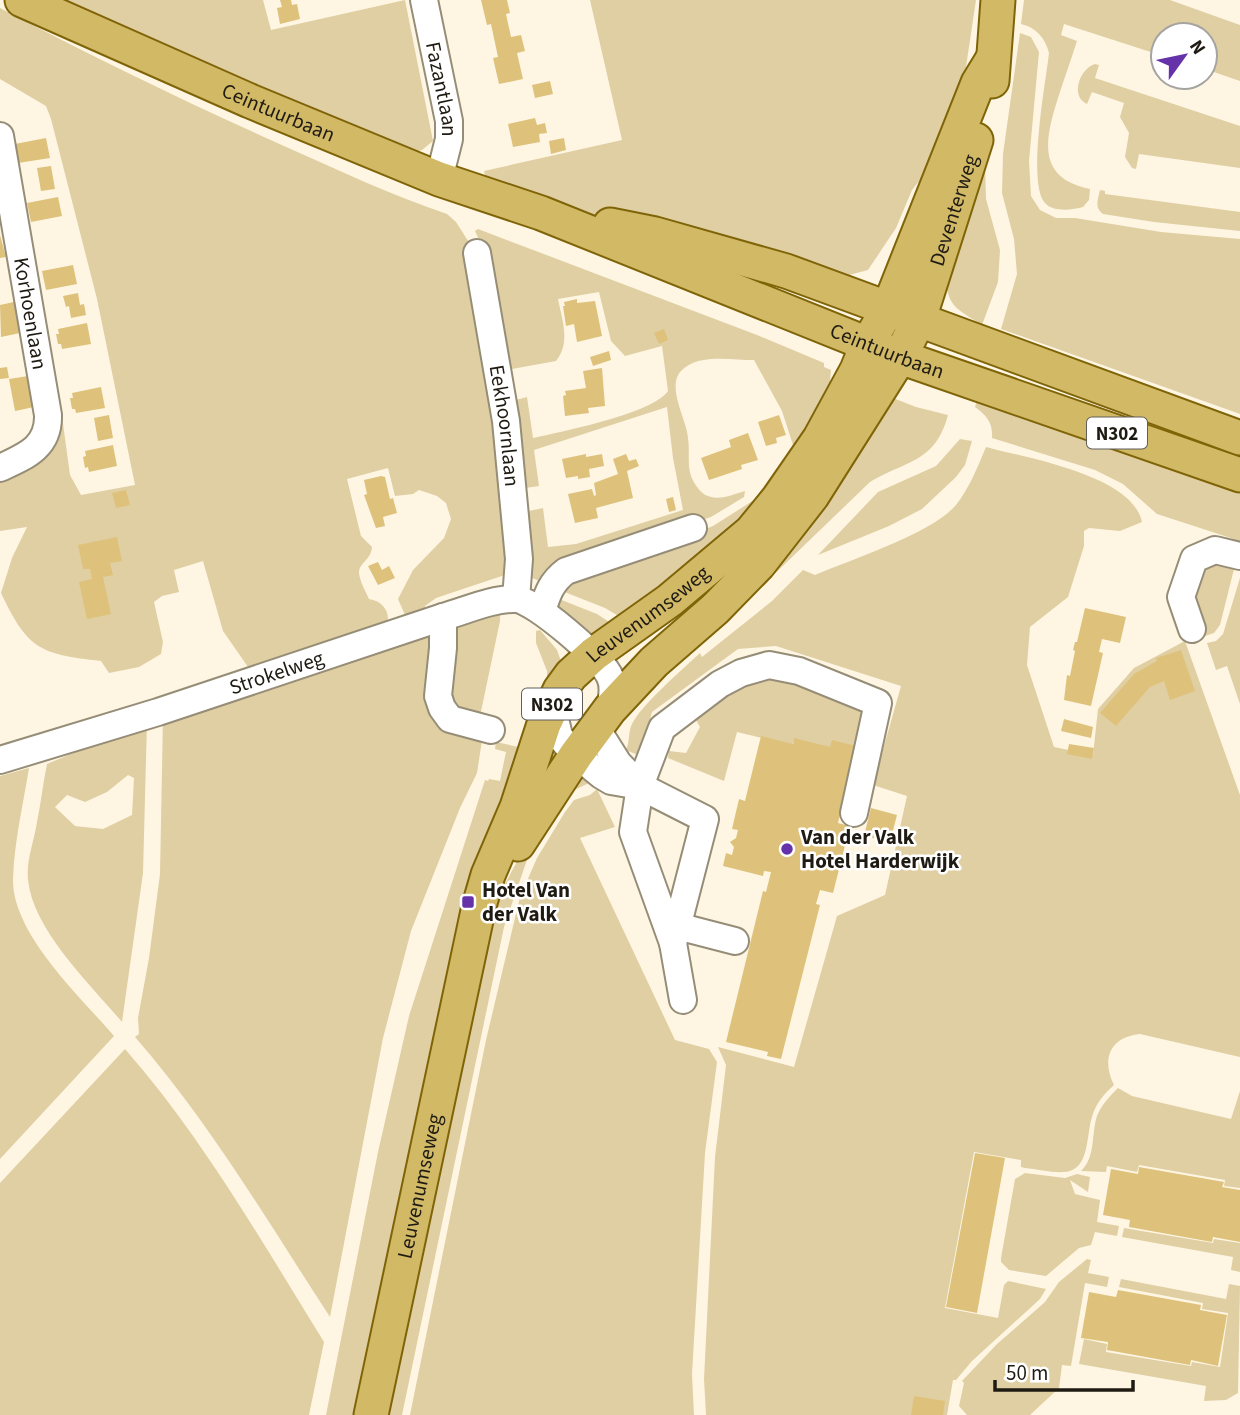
<svg xmlns="http://www.w3.org/2000/svg" width="1240" height="1415" font-family="'Source Sans 3',sans-serif">
	<rect width="100%" height="100%" fill="#fef6e3"/>
	<path fill="#e0cfa3" fill-rule="evenodd" d="M61 0H263L271 30 405 0 433 141 422 150 415 152 253 91Z
		M590 0H976L963 87 928 170 912 190 896 228 868 270 849 275 811 273 625 221 589 216 486 179 484 171 622 140Z
		M1024 0H1170L1240 25V81L1205 69V35H1163V56L1064 24 1061 35 1077 41C1071 60 1064 79 1058 98 1045 139 1036 178 1090 189L1089 200 1083 207C1073 210 1054 212 1046 204 1026 187 1046 80 1049 53 1045 38 1037 28 1021 24Z
		M0 8C93 57 188 103 284 146 338 170 391 195 447 214L456 222 470 244 487 342 511 573 436 598 425 606 424 614 412 621 405 615 398 599 413 570 444 538 451 519 446 503 437 496 419 490 413 494 395 496 388 468 347 479 361 536 372 547C371 560 360 562 359 572 359 580 366 592 369 599 382 601 391 611 387 625L268 669 248 667 223 631 203 561 174 570 179 592 162 596 154 602 163 642 161 654 139 667 109 673 101 661C40 654 28 650 1 593L12 558 27 527 0 531V480L59 425 61 409 70 475 81 495 135 485 97 299 51 119 46 106 0 79Z
		M1020 33 1031 37 1039 52 1029 161 1031 196 1040 210 1056 218H1075L1161 232 1240 239V414L1001 329 1017 274 1014 239 1002 193 1003 154Z
		M1095 64 1099 65 1095 78 1240 126V168L1139 154 1136 169 1132 168 1125 157 1129 133 1120 117 1124 103 1092 92 1087 104C1070 97 1079 69 1095 64Z
		M984 130 986 199 1000 250 998 282 982 325C954 307 947 307 945 271Z
		M1100 190 1105 191V194L1240 212V231L1154 222 1103 214C1094 207 1098 200 1100 190Z
		M478 229 757 335 824 363V367L831 370 829 393 752 518 622 618 605 608 557 589 713 526 754 500 793 445 782 411 754 360C732 360 697 353 681 371 666 387 687 420 688 438 690 451 687 464 691 476 694 484 701 494 708 496 720 501 734 494 745 491L744 497 711 517 631 544 547 584 527 576 526 515 529 511 543 508 548 547 576 544 683 510 673 458 667 407 534 450 539 486 525 488 516 400 527 397 533 438C561 432 654 413 668 391L662 346 625 356 611 341 599 292 558 299C562 320 571 342 556 361L512 369 506 364 480 242 475 231Z
		M979 394 1240 490V541L1157 514 1123 484 1095 470 992 438C993 423 987 416 975 407Z
		M893 398 916 407 948 415C935 463 907 460 870 482L761 587 721 618Z
		M960 439 972 441 965 465 956 477 922 509 889 526 818 555 878 492 936 466Z
		M986 447C1026 458 1132 475 1142 522L1120 531 1089 528 1084 531V546L1068 597 1030 627 1027 665 1054 747 1093 755 1098 709 1134 668 1185 641 1240 795V1057L1140 1034C1110 1037 1101 1059 1114 1085 1104 1094 1096 1103 1092 1117 1086 1135 1090 1171 1064 1172 1052 1173 1037 1169 1025 1168L1021 1167V1160L974 1152 945 1308 998 1318 1004 1285 1008 1281 1046 1289 1040 1299 972 1361 956 1380H953L947 1415H706L704 1379 715 1157 726 1065 718 1047 794 1067 837 916 885 895 907 796 873 785 901 686 776 646 738 649 652 712 640 756 626 750C630 741 628 732 632 724 640 706 684 668 700 653L702 657 772 601 803 570 815 575C852 559 931 534 956 505 970 487 977 468 986 447Z
		M1214 559 1236 561 1220 625 1214 633 1205 636 1192 596 1200 568Z
		M1240 578V704L1227 666 1216 670 1207 643 1216 641 1223 634Z
		M554 597 597 614 617 627 596 636 589 634 552 605Z
		M500 608V621L479 721 458 716 445 697 454 623Z
		M540 630 557 650 563 667 547 688V671L536 643V631Z
		M429 631 435 639 430 698 483 734 477 773 460 808 411 931 383 1038 330 1317C268 1222 210 1123 135 1037L139 1034 138 1018 149 958 160 874 163 716Z
		M770 675 796 681 864 712 855 755 794 740 792 745 737 732 724 781 668 758 669 751 686 753 700 727 693 715 721 695Z
		M147 722 143 873 122 1022C90 984 33 930 28 880 26 860 34 842 37 822 41 803 43 783 47 764ZM128 775 134 778 132 815 103 829 75 826 55 807 67 795 85 802 107 792Z
		M496 742 523 748 362 1415H326L378 1152 409 1016 485 780 488 781 489 779 500 781 506 752 495 749Z
		M29 768C23 805 14 843 13 880 13 935 81 997 114 1036L0 1159V776Z
		M577 777 589 778V783L568 793 529 854 504 927 402 1415H381L480 953 499 895 537 824Z
		M597 789 615 827 580 838 675 1040 709 1049 717 1062 705 1153 692 1374 694 1415H410L486 1040 520 897 537 858 565 812 574 800 590 795Z
		M125 1049C203 1138 262 1242 324 1342L309 1415H0V1183Z
		M1118 1088 1132 1096 1231 1119 1240 1091V1188L1224 1186 1225 1180 1139 1165 1137 1172 1107 1166 1106 1172 1081 1171C1096 1157 1091 1134 1097 1116 1102 1104 1109 1097 1118 1088Z
		M1025 1173 1065 1178 1077 1174 1090 1177 1088 1192 1070 1180 1075 1194 1100 1200 1097 1222 1119 1226 1117 1236 1095 1232 1091 1245 1079 1248 1046 1276 1009 1270 1001 1262V1258L1015 1179Z
		M1124 1228 1213 1243 1214 1239 1240 1243V1272L1231 1270 1233 1257 1122 1237Z
		M1087 1259 1091 1260 1088 1273 1109 1277 1107 1287 1085 1283 1071 1366 1062 1365 1059 1388 1030 1415H967L959 1406 964 1383 962 1381 997 1344 1045 1302 1059 1282Z
		M1121 1279 1226 1299 1229 1284 1240 1286 1238 1393 1226 1400 1204 1401 1206 1386 1079 1364 1084 1339 1107 1344 1106 1352 1191 1366 1192 1362 1220 1367 1228 1313 1202 1309 1203 1303 1119 1287Z"/>
	<path fill="#dec27b" d="M280 0H291L292 5 297 4 300 19 280 24 277 8 282 7Z
		M481 0H507L510 13 506 14 511 37 521 35 525 51 517 53 523 79 499 84 493 58 498 57 491 24 487 25Z
		M550 81 553 94 535 98 532 85Z
		M535 118 537 125 545 123 547 133 539 134 540 142 513 147 508 124Z
		M46 138 50 158 18 163 15 144Z
		M564 138 566 150 551 154 549 141Z
		M51 166 55 189 41 191 37 168Z
		M58 197 62 216 31 222 27 203Z
		M0 235 6 257 0 258Z
		M73 265 77 284 46 290 42 271Z
		M78 293 80 305 84 304 86 315 71 318 69 306 66 307 63 296Z
		M577 299V303L595 301 602 336 577 342 574 324 566 326 563 306H565L564 302Z
		M14 302 20 333 1 337 0 305Z
		M87 323 91 344 62 349 61 344H58L56 334H59L58 329Z
		M664 329 668 340 659 344 654 333Z
		M609 351 611 360 593 366 590 357Z
		M7 367 9 378 0 379V368Z
		M602 368 605 406 588 408 589 413 565 416 563 396 566 395 565 391 586 388 583 371Z
		M28 376 34 407 15 411 9 379Z
		M101 387 105 408 76 413 75 409H72L70 398H73L72 393Z
		M109 415 113 438 98 441 94 418Z
		M779 415 786 435 776 438 777 443 766 446 758 422Z
		M748 433 758 460 741 465 742 469 709 480 701 458 731 447 729 440Z
		M113 445 117 466 89 472 88 467 85 468 83 457 86 456 85 451Z
		M586 454V457L602 454 604 466 589 469 590 477 578 479V476L566 478 562 459Z
		M626 454 629 461 636 459 639 466 627 471 633 498 596 508 598 518 575 523 568 494 592 489 594 496 596 495 594 483 618 474 613 459Z
		M381 476 385 477 390 499 393 498 397 513 383 517 385 526 376 528 364 495 367 494 364 480Z
		M126 490 130 505 116 508 112 493Z
		M673 497 676 510 669 512 666 499Z
		M117 537 122 561 110 563 113 575 103 577 111 614 87 619 79 582 92 579 90 569H83L78 545Z
		M378 562 382 570 389 566 395 578 378 585 368 566Z
		M1085 608 1126 617 1120 643 1102 639 1099 652 1103 653 1091 706 1064 700 1067 675 1070 676 1075 651 1073 650 1075 642H1077Z
		M1181 650 1195 691 1170 700 1164 681 1150 687 1116 726 1100 713 1134 674 1157 661 1156 658Z
		M1064 719 1093 727 1091 738 1061 731Z
		M761 736 793 744 794 738 830 747 832 740 856 746 838 823 850 826 833 893 820 890 816 904 820 905 781 1059 767 1056 768 1052 726 1042 763 891 766 892 771 872 764 871 763 876 723 866 726 853 732 855 734 847 730 842 736 838 738 830 732 829 739 799 745 801Z
		M1069 744 1094 748 1092 759 1067 754Z
		M871 808 897 815 890 842 864 836Z
		M975 1153 1005 1158 977 1313 946 1307Z
		M1139 1167 1224 1182 1222 1187 1240 1190V1242L1213 1237 1212 1242 1129 1227 1130 1220 1103 1215 1111 1169 1138 1174Z
		M1118 1290 1201 1305 1200 1310 1227 1315 1218 1366 1191 1360 1190 1365 1107 1350 1108 1342 1081 1338 1089 1292 1116 1297Z
		M914 1396 945 1401 943 1415H911Z"/>
	<g fill="none" stroke-linecap="round" stroke-linejoin="round">
		<g stroke="#968d77" stroke-width="30">
			<g id="minor">
				<path id="s1" d="M424 0 449 121V139L439 179"/>
				<path id="s2" d="M0 136 48 415C49 447 26 456 0 468"/>
				<path id="s3" d="M477 253 506 421 519 559 516 599"/>
				<path d="M542 611C547 595 551 582 566 571L693 528"/>
				<path d="M443 617V648L438 696 442 708 450 719 491 730"/>
				<path d="M1192 629 1181 597 1194 559 1215 550 1240 556"/>
				<path d="M552 706 559 736 573 752 601 775 611 781 640 786 705 819 673 943"/>
				<path d="M596 728 618 763 640 786"/>
				<path id="s4" d="M0 760 158 712 443 617C465 611 493 598 516 599 533 599 604 660 610 677 615 687 612 698 610 709"/>
				<path d="M677 926 735 941"/>
				<path d="M683 1000 673 943 633 832 640 786 662 728 720 684 741 673 769 665 799 671 878 703 854 813"/>
			</g>
		</g>
		<g stroke="#7f6407" stroke-width="37">
			<g id="major">
				<path id="s5" d="M22 0 250 101 439 179 541 213 900 357 1240 475"/>
				<path d="M992 81 998 0"/>
				<path d="M610 225 655 234 786 271 1240 438"/>
				<path id="s6" d="M518 844 576 755 610 709 654 662 715 609 759 564 812 496 900 357 919 319 976 140"/>
				<path id="s7" d="M371 1415 479 906 488 875 517 807 544 724 560 690 571 675 594 654 670 600 751 532 778 499 820 438 857 370 867 345 889 307 978 83 992 60"/>
			</g>
		</g>
		<use href="#minor" stroke="#fff" stroke-width="26"/>
		<use href="#major" stroke="#d1b966" stroke-width="33"/>
	</g>
	<g fill="#6632a9" stroke="#fff" stroke-width="2.5">
		<circle cx="787" cy="849" r="7"/>
		<rect x="461" y="895" width="14" height="14" rx="3.5"/>
	</g>
	<g text-anchor="middle" stroke-width="5" stroke-linejoin="round" paint-order="stroke">
		<g fill="#fff" stroke="#625f5a" stroke-width="2">
			<rect x="1087" y="417.5" width="60" height="31" rx="5"/>
			<rect x="522" y="688.5" width="60" height="31" rx="5"/>
		</g>
		<g font-size="19" font-weight="bold" fill="#1f1b13">
			<text x="1117" y="440">N302</text>
			<text x="552" y="711">N302</text>
		</g>
		<g font-size="21" fill="#1f1b13" stroke="#fff">
			<text dy="7" stroke="none"><textPath href="#s1" startOffset="91">Fazantlaan</textPath></text>
			<text dy="7" stroke="none"><textPath href="#s5" startOffset="280">Ceintuurbaan</textPath></text>
			<text dy="7" stroke="none"><textPath href="#s6" startOffset="779">Deventerweg</textPath></text>
			<text dy="7" stroke="none"><textPath href="#s2" startOffset="180">Korhoenlaan</textPath></text>
			<text dy="7" stroke="none"><textPath href="#s5" startOffset="934">Ceintuurbaan</textPath></text>
			<text dy="7" stroke="none"><textPath href="#s3" startOffset="175">Eekhoornlaan</textPath></text>
			<text dy="7" stroke="none"><textPath href="#s7" startOffset="868">Leuvenumseweg</textPath></text>
			<text dy="7" stroke="none"><textPath href="#s4" startOffset="290">Strokelweg</textPath></text>
			<text dy="7" stroke="none"><textPath href="#s7" startOffset="234">Leuvenumseweg</textPath></text>
		</g>
		<g font-size="21" font-weight="bold" fill="#1f1b13" stroke="#fff" text-anchor="start">
			<text x="801" y="844">Van der Valk<tspan x="801" dy="24">Hotel Harderwijk</tspan></text>
			<text x="482" y="897">Hotel Van<tspan x="482" dy="24">der Valk</tspan></text>
		</g>
	</g>
	<g transform="translate(1184 56) rotate(57)"><circle r="33" fill="#ffffff" stroke="#a5a4a1" stroke-width="2"/>
	<path d="M0-5L12 26L0 18L-12 26Z" fill="#6632a9"/>
	<text y="-10" font-size="19" font-weight="bold" text-anchor="middle" fill="#1f1b13">N</text>
	</g>
	<path d="M995 1380v10h138v-10" fill="none" stroke="#1f1b13" stroke-width="3.5"/>
	<text x="1006" y="1380" font-size="21" fill="#1f1b13" stroke="#ffffff" stroke-width="5" paint-order="stroke">50 m</text>
</svg>
